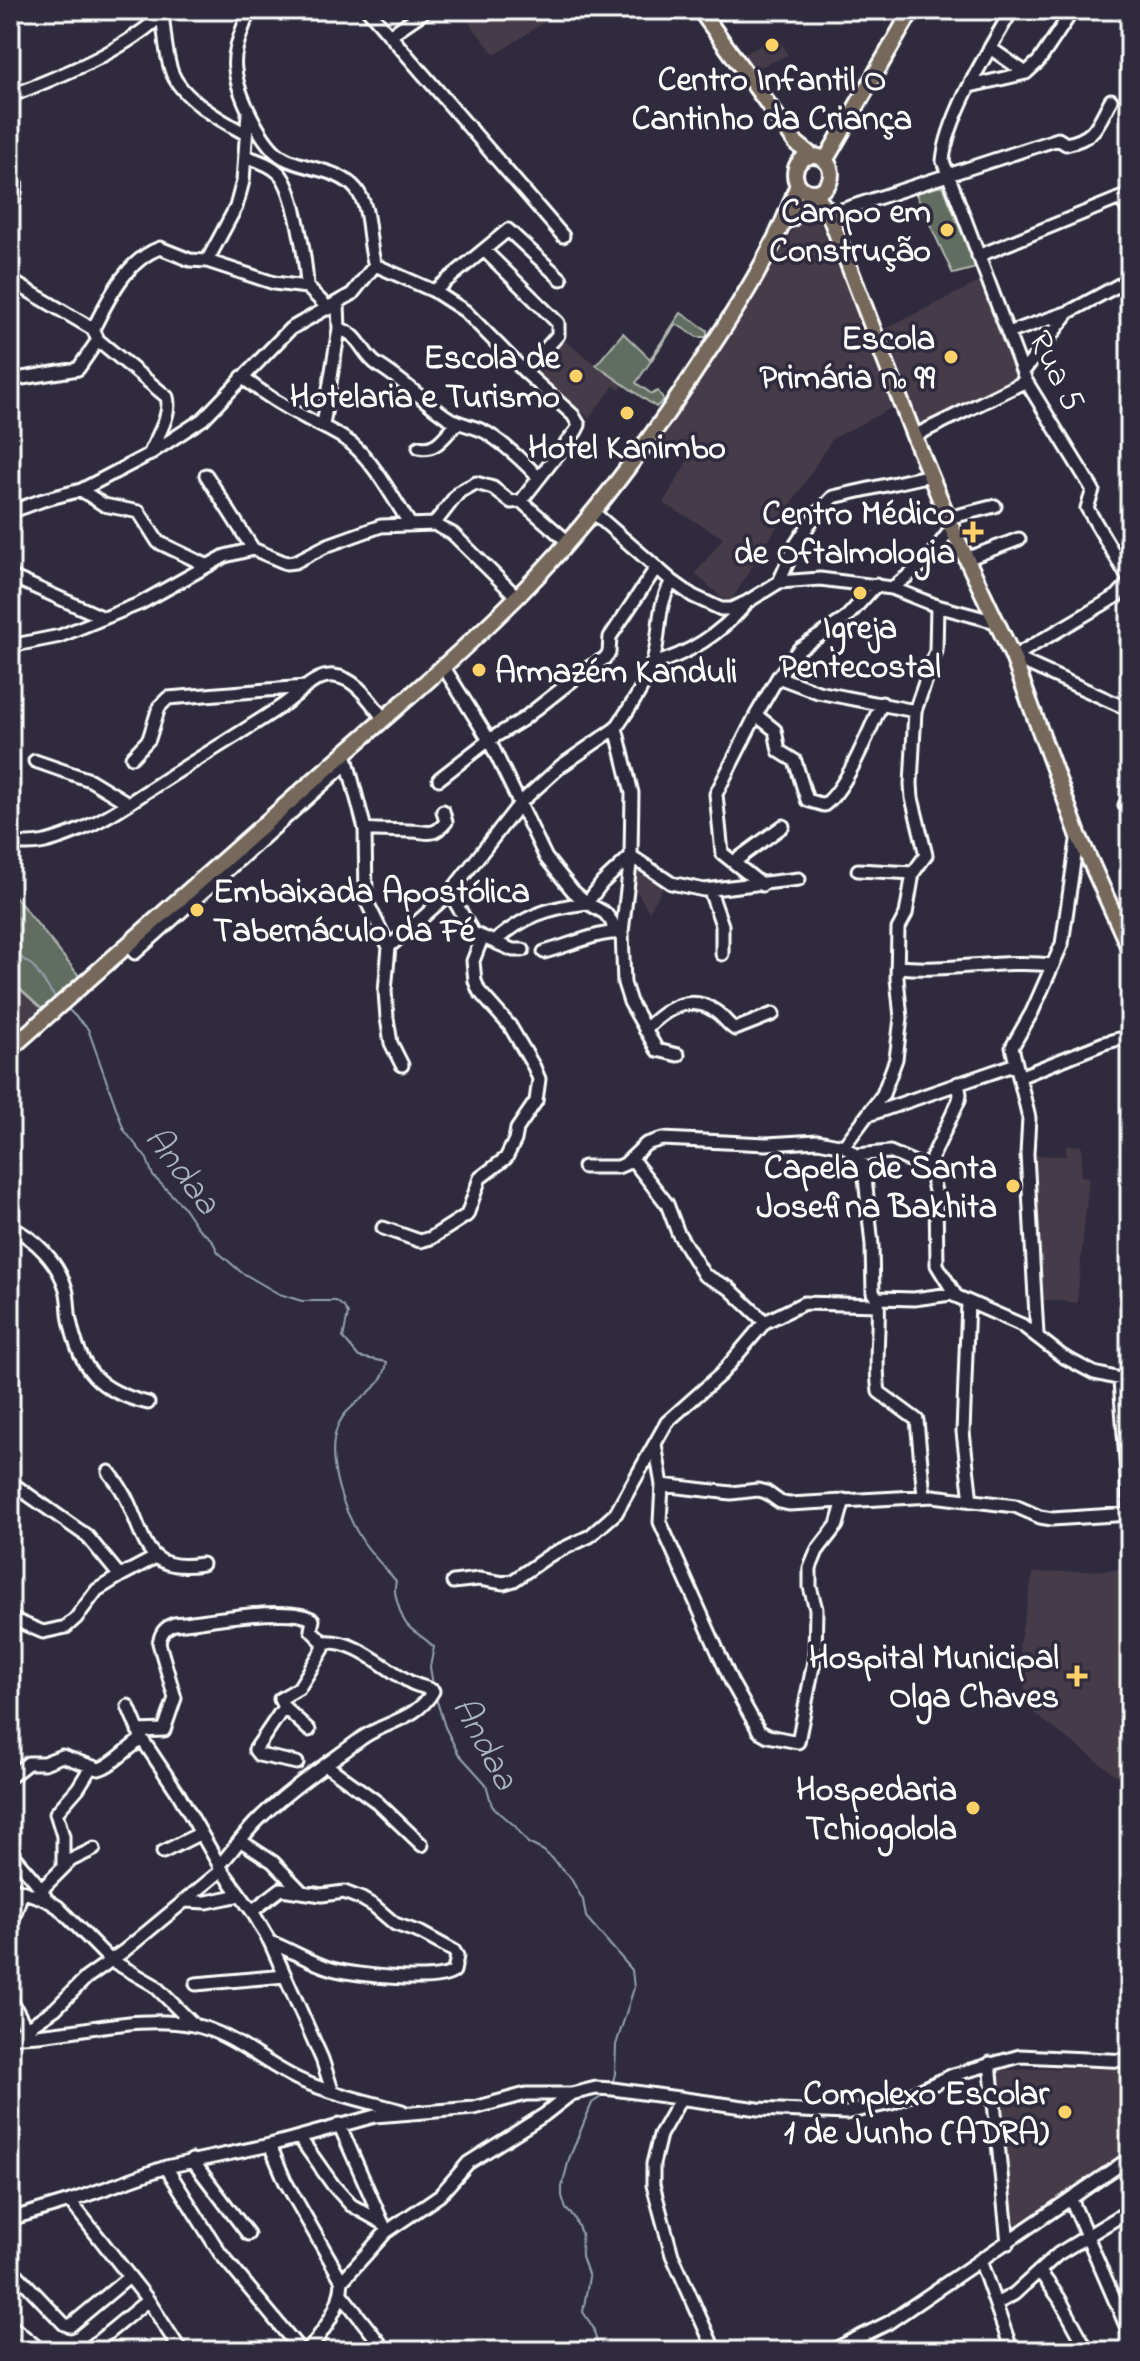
<svg xmlns="http://www.w3.org/2000/svg" width="1140" height="2361" font-family="'Indie Flower',sans-serif">
	<rect width="100%" height="100%" fill="#2f2a3d"/>
	<filter id="ink" filterUnits="userSpaceOnUse"><feTurbulence type="fractalNoise" baseFrequency=".0125" numOctaves="2"/><feDisplacementMap in="SourceGraphic" scale="16" xChannelSelector="R" yChannelSelector="G"/><feConvolveMatrix kernelMatrix="1 2 1 2 8 2 1 2 1" color-interpolation-filters="sRGB"/></filter>
	<g filter="url(#ink)">
		<path fill="#443b48" d="M459 10H562L495 55Z
			M778 36 788 55 747 73 739 57Z
			M816 213 895 406 832 439 729 604 695 574 723 538 663 503 692 453 674 442 664 454 653 449 741 319 796 224Z
			M987 278 1026 381 914 436 876 333Z
			M564 340 623 385 620 390 614 386 589 418 534 370Z
			M631 856 671 883 662 889 649 912 628 877Z
			M10 980 43 1010 10 1040Z
			M1066 1145 1082 1146 1081 1176 1089 1177 1077 1303 1035 1299 1029 1155 1066 1156Z
			M1130 1569V1786L1027 1708 1019 1644 1033 1573Z
			M1078 2068 1130 2069V2155L1010 2236 996 2070Z"/>
		<path fill="#626d62" stroke="#b0b6b0" stroke-width="2" d="M943 186 976 268 953 274 915 192Z
			M681 313 707 330V337H697L676 324 636 383 652 394 658 391 664 400 656 407 596 365 623 333 650 359Z
			M13 894 80 977 43 1010 10 980V895Z"/>
		<g fill="none" stroke-linecap="round" stroke-linejoin="round">
			<path stroke="#96a4af" stroke-width="2" d="M10 950 33 966 54 996
				M67 1008 88 1029 124 1130 147 1159 153 1176 183 1206 197 1227 212 1240 218 1252 241 1272 279 1294 302 1301H336L344 1307 348 1314 343 1338 359 1357 387 1362C384 1388 360 1396 345 1414 318 1447 343 1512 364 1543 373 1556 386 1569 396 1581 394 1590 395 1593 397 1601 406 1634 412 1626 434 1647L430 1667 433 1685
				M435 1695 445 1727 458 1753 486 1784 492 1806 515 1826 528 1843 544 1851 570 1877 583 1900 586 1917 632 1970 634 1988 616 2045 615 2074 612 2084
				M599 2351 593 2327 583 2312 589 2277 582 2256 581 2233 574 2217 566 2209 562 2196V2187L569 2159 592 2103 607 2093"/>
			<g stroke="#fff" stroke-width="17">
				<path id="minor" d="M159 10 162 15C165 33 165 53 171 70 180 98 222 121 246 134
					M249 10C244 28 232 50 235 69 237 92 262 147 284 158 306 170 338 168 356 189 372 209 367 242 375 265L434 291 465 311 525 372 573 415 579 425 576 431 521 501
					M368 10 563 236
					M1012 10C989 50 947 116 943 161L1026 381 1093 490 1087 508 1130 581
					M703 14 727 10
					M390 35 427 10
					M990 48 1026 73
					M970 86 1026 73 1039 61 1073 10
					M10 96C63 75 126 51 167 10
					M245 156C256 160 270 164 279 173 295 189 306 262 307 287
					M10 166C19 182 16 194 10 211
					M1121 198 1130 214
					M829 214 1058 139 1066 144C1096 138 1097 125 1111 100
					M485 251 558 323V335L525 372
					M978 256 1130 194
					M207 261 236 207 243 181 248 113
					M10 280 93 329 98 340 167 397C172 415 156 438 149 455
					M434 291 508 230 561 279
					M93 329C108 300 126 260 160 248L190 260 207 261 274 283 307 287 329 309
					M339 329C360 333 362 355 378 365 403 380 423 401 447 417 460 425 475 426 487 433 506 445 522 460 538 477
					M1008 333 1069 312 1130 279
					M1023 372 1069 312
					M242 377C261 392 282 406 304 417 320 426 337 432 352 444 377 466 392 497 410 524
					M10 380 78 369 98 340
					M323 425 339 329 338 304
					M914 436 1026 381
					M419 447C436 452 446 434 457 423
					M206 475 253 549
					M81 490 104 505 139 512 158 542 206 565
					M10 512 43 500 81 490 148 455 203 419 290 329 352 294 375 265
					M593 512 672 581 693 596 721 609H731L747 602 779 582 820 579 892 588 937 606 996 622
					M948 518 995 506
					M434 524 459 492 476 483 493 488 511 502 521 501 568 542
					M966 559 1019 539
					M10 576 104 618
					M672 581C655 610 662 631 653 661 646 685 630 707 616 728L632 793 631 856 622 932 624 983 630 1002 657 1050 678 1055
					M779 582 796 544 814 517 833 497 931 475
					M892 588 926 562 952 528
					M10 646 60 636 141 603 225 556 253 549 286 563 295 562 328 545 381 526 434 524 453 534 517 597
					M1013 657 1117 596 1130 582
					M1013 657 1130 710
					M652 664C688 655 721 633 745 605
					M443 666 489 740 546 858 573 891 587 903 605 913 612 922 614 933
					M778 677 818 692 915 711
					M756 715 775 730 779 751 795 761 807 800 824 805C847 789 869 730 882 703
					M345 753 365 829 366 900 389 947 385 991 387 1018 391 1043 402 1065
					M132 757 149 739 159 707 168 698 305 687
					M35 761 90 780 128 803
					M439 779 489 740 522 720 588 668 604 659 609 653 610 637 656 568
					M1125 805 1130 803
					M365 829C381 831 396 830 411 831 429 831 432 838 446 822L443 811
					M10 841C31 849 55 840 75 832 108 819 139 796 169 777 207 753 246 730 283 705 298 695 315 674 334 676 357 678 371 703 384 719
					M735 861 783 826
					M858 870 913 873
					M762 885 722 853 716 794 756 715 778 677 799 649 845 619 876 585
					M710 891 722 925V954
					M450 893 473 933 513 950H523
					M494 942C524 916 547 908 587 903L602 883 631 856 671 883 704 890 799 879
					M389 947 450 893 521 802 561 766 616 728
					M544 952C571 945 594 933 621 932
					M135 953 347 763
					M898 967C950 972 1001 959 1053 965
					M645 1030C664 1010 689 993 715 1011 723 1016 727 1024 735 1029L773 1014
					M1019 1077 1104 1043 1130 1036
					M868 1115 1016 1064
					M844 1146 883 1094 896 1059 901 1018 897 978 898 929 906 914 913 873 926 855 912 798 911 784 915 711 936 651 937 606
					M856 1155 890 1152 929 1169
					M631 1158 667 1204 678 1233 704 1275 729 1288 765 1322
					M584 1167H618L625 1164 646 1144 662 1139 766 1144 818 1141 844 1146 860 1159 864 1168 872 1245 873 1293 878 1298C880 1329 874 1361 879 1392L917 1420 924 1496
					M10 1227C35 1238 58 1262 66 1289 69 1299 68 1310 70 1320 80 1370 98 1391 148 1403
					M383 1228 420 1241 431 1238 467 1215 480 1178 506 1158 515 1140 517 1129 536 1101 539 1079 534 1067 510 1026 479 991 475 981 473 961 482 938
					M956 1296 937 1265 936 1196 929 1164 959 1100 960 1094 958 1083
					M878 1298 914 1299 951 1294 1022 1325 1062 1356 1094 1373 1130 1381
					M968 1302 963 1432 971 1501
					M1037 1334 1027 1154 1029 1118 1012 1047 1032 1012 1062 944 1078 834
					M1120 1381 1130 1513
					M655 1444 662 1485 660 1522 732 1683 759 1731 768 1736 798 1742 815 1656 816 1609 810 1587V1568L817 1551 837 1525 844 1500
					M109 1472C117 1482 124 1492 129 1504 147 1545 148 1573 202 1564
					M10 1482 87 1536 120 1576 97 1590 76 1618 66 1627 43 1632 10 1618
					M662 1485 731 1493 758 1490 766 1492 780 1502 789 1504 933 1496 1015 1506 1040 1517 1052 1519 1130 1514
					M120 1576 156 1557
					M453 1582 479 1579 504 1583 514 1580 550 1555 590 1536 616 1513 667 1422 721 1374 765 1322 804 1303 878 1305
					M128 1706 142 1739 178 1793 222 1870 252 1911 270 1942 322 2059 332 2090
					M284 1707 255 1750 259 1755 297 1763
					M309 1730 284 1707 280 1699 299 1688 323 1649V1642
					M138 1731 164 1730 175 1698 159 1643C161 1633 164 1628 174 1624 203 1622 292 1604 313 1620L311 1630 323 1642C356 1639 382 1667 410 1682 417 1686 426 1687 433 1691 417 1720 386 1721 362 1738 326 1765 286 1791 255 1823 242 1837 231 1852 219 1866
					M326 1765 377 1802 422 1845
					M10 1777 28 1763H44L62 1756 99 1769C112 1766 129 1747 142 1739
					M241 1841 273 1862 301 1891
					M10 1852 35 1881 45 1896
					M163 1852 201 1833
					M63 1867V1836L56 1813 78 1788 91 1767
					M10 1887 47 1900 58 1907 109 1959 154 1985 194 2025
					M41 1890 71 1860 94 1849
					M185 1901 207 1902 240 1895
					M252 1911 281 1889 322 1895 344 1892 362 1899 374 1906 395 1924 421 1933 454 1951 457 1956 454 1971C440 1985 353 1975 332 1969 311 1963 291 1950 270 1942
					M10 1929 22 1892
					M196 1984 285 1976
					M10 1998 26 2028
					M16 2035 55 2009 86 1978 124 1951 222 1870
					M10 2036C71 2037 132 2013 193 2025 233 2033 265 2065 302 2081 332 2094 370 2102 402 2111
					M990 2063 1008 2243
					M681 2098 660 2135 653 2164V2185L672 2255 715 2351
					M339 2124 383 2224
					M299 2137 333 2185 351 2205 383 2223
					M270 2145 285 2181 342 2281C341 2307 324 2330 308 2351
					M192 2160 248 2234
					M166 2167 220 2253 301 2351
					M1071 2199 1130 2335
					M70 2201 148 2300 181 2351
					M10 2219 70 2201 166 2167 270 2145 375 2116 474 2108 526 2094H571L596 2088 613 2089 758 2109 846 2113 892 2103 953 2075 1020 2056 1130 2061
					M980 2260 1012 2351
					M10 2267 64 2324 70 2326 129 2277
					M1040 2272 1059 2298 1088 2351
					M342 2281 386 2232 440 2195 468 2163 544 2115 571 2094
					M341 2294 386 2351
					M996 2304 1014 2294 1058 2254 1130 2210
					M10 2325 42 2351
					M86 2351 148 2300
					M831 2351 888 2323 1130 2158"/>
			</g>
			<g stroke="#fff" stroke-width="20">
				<path id="major" d="M700 10 796 143 812 156
					M795 174a18 18 0 1 1 36 0a18 18 0 1 1-36 0Z
					M825 161 912 10
					M791 219 813 194 827 209 914 436 952 528 1013 657 1078 834 1130 950
					M10 1049C108 962 207 875 305 788 376 725 450 664 517 597 587 527 646 447 700 364 738 307 776 249 798 184"/>
			</g>
			<use href="#minor" stroke="#2f2a3d" stroke-width="11"/>
			<use href="#major" stroke="#76695c" stroke-width="14"/>
		</g>
	</g>
	<g fill="#ffd166" stroke="#2f2a3d" stroke-width="3">
		<circle cx="772" cy="45" r="8"/>
		<circle cx="947" cy="230" r="8"/>
		<circle cx="951" cy="357" r="8"/>
		<circle cx="576" cy="376" r="8"/>
		<circle cx="627" cy="413" r="8"/>
		<path d="M969 520h8v8h8v8h-8v8h-8v-8h-8v-8h8z"/>
		<circle cx="860" cy="593" r="8"/>
		<circle cx="479" cy="670" r="8"/>
		<circle cx="197" cy="910" r="8"/>
		<circle cx="1013" cy="1186" r="8"/>
		<path d="M1073 1664h8v8h8v8h-8v8h-8v-8h-8v-8h8z"/>
		<circle cx="973" cy="1808" r="8"/>
		<circle cx="1065" cy="2112" r="8"/>
	</g>
	<g text-anchor="middle" stroke-width="7" stroke-linejoin="round" paint-order="stroke">
		<g font-size="34" font-weight="bold" fill="#fff" stroke="#2f2a3d" text-anchor="end">
			<text x="772" y="90" text-anchor="middle">Centro Infantil O<tspan x="772" dy="39">Cantinho da Criança</tspan></text>
			<text x="931" y="222">Campo em<tspan x="931" dy="39">Construção</tspan></text>
			<text x="935" y="349">Escola<tspan x="935" dy="39">Primária nº 99</tspan></text>
			<text x="560" y="368">Escola de<tspan x="560" dy="39">Hotelaria e Turismo</tspan></text>
			<text x="627" y="458" text-anchor="middle">Hotel Kanimbo</text>
			<text x="955" y="524">Centro Médico<tspan x="955" dy="39">de Oftalmologia</tspan></text>
			<text x="860" y="638" text-anchor="middle">Igreja<tspan x="860" dy="39">Pentecostal</tspan></text>
			<text x="495" y="682" text-anchor="start">Armazém Kanduli</text>
			<text x="213" y="902" text-anchor="start">Embaixada Apostólica<tspan x="213" dy="39">Tabernáculo da Fé</tspan></text>
			<text x="997" y="1178">Capela de Santa<tspan x="997" dy="39">Josefina Bakhita</tspan></text>
			<text x="1059" y="1668">Hospital Municipal<tspan x="1059" dy="39">Olga Chaves</tspan></text>
			<text x="957" y="1800">Hospedaria<tspan x="957" dy="39">Tchiogolola</tspan></text>
			<text x="1049" y="2104">Complexo Escolar<tspan x="1049" dy="39">1 de Junho (ADRA)</tspan></text>
		</g>
		<g font-size="34" fill="#fff" stroke="#2f2a3d">
			<text transform="translate(1058 370) rotate(63)" y="12">Rua 5</text>
		</g>
		<g font-size="36" font-style="italic" fill="#a8b4bc" stroke="#2f2a3d">
			<text transform="translate(184 1169) rotate(53)" y="13">Andaa</text>
			<text transform="translate(487 1742) rotate(62)" y="13">Andaa</text>
		</g>
	</g>
	<rect width="1140" height="2361" fill="none" stroke="#2f2a3d" stroke-width="40"/>
	<rect x="20" y="20" width="1100" height="2321" fill="none" stroke="#fff" stroke-width="3" filter="url(#ink)"/>
</svg>
